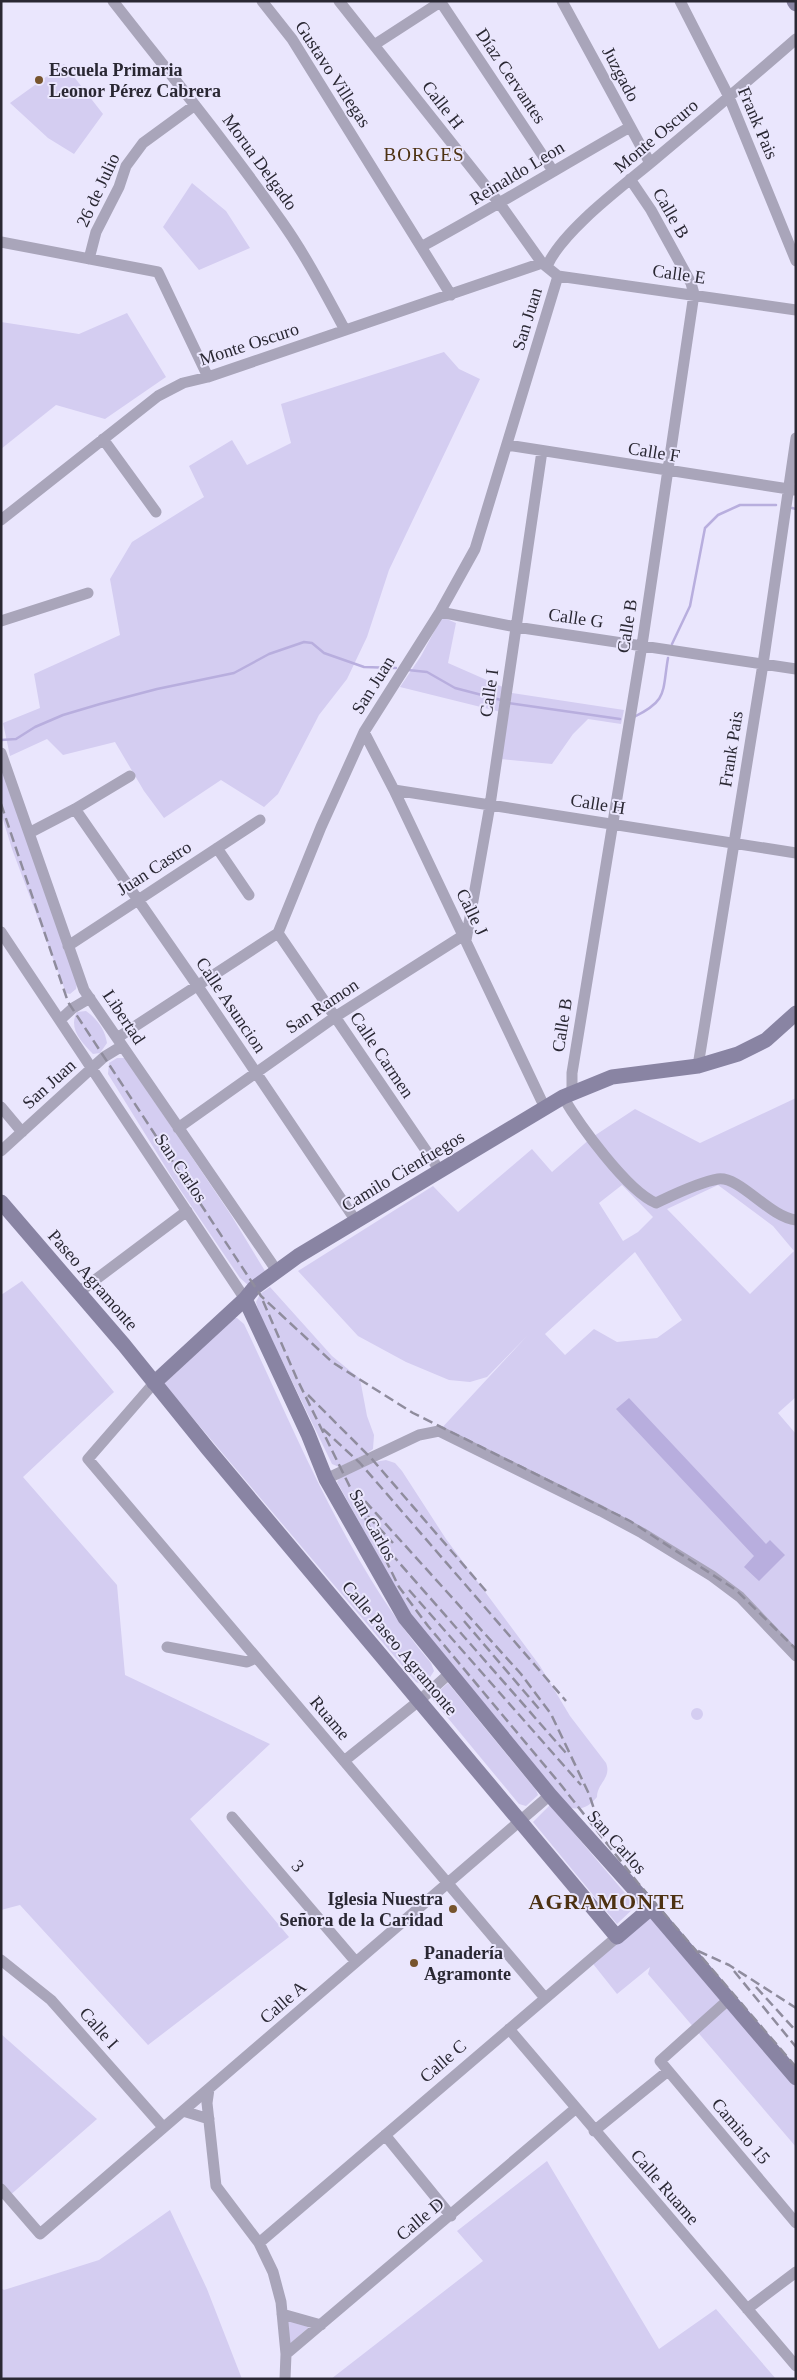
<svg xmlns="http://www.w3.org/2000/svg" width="797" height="2380" font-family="Georgia,serif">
	<rect width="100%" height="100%" fill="#eae6fd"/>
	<path fill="#d4cdf1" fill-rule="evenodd" d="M64 64 103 114 74 154 48 138 10 103Z
		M192 183 226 211 250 248 199 270 163 227Z
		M127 313 166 377 105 419 56 405 1 449V322L79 334Z
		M444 352 459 369 480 379 389 570 367 637 347 679 319 715 278 794 264 807 221 780 164 818 144 791 115 742 63 755 47 739 10 756 3 723 40 708 34 674 120 635 110 579 132 542 204 497 189 466 232 440 247 465 291 443 281 404Z
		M442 617 456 623 448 663 505 688 501 712 400 687 421 656Z
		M512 693 624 710 621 724 588 719 573 734 552 764 501 759Z
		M1 766 77 984 76 989 70 994 66 993 12 849 1 813Z
		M86 1011C97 1019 105 1029 107 1043L100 1053 93 1054C81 1042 68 1028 77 1012Z
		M117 1058H125L231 1215 265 1271 248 1285 240 1278 173 1179 108 1074 109 1063Z
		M796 1098V1397L778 1413 796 1434V1657L736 1590 630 1521 439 1431 527 1336 487 1377 470 1382 449 1380 406 1362 358 1336 298 1271 433 1186 458 1212 532 1149 552 1172 591 1138 635 1109 700 1143ZM622 1185 653 1217 638 1232 623 1241 599 1203ZM718 1185 773 1226 794 1251 750 1294 667 1209ZM635 1252 682 1320 657 1338 617 1342 594 1329 565 1355 545 1334Z
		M22 1281 114 1392 23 1477 117 1585 125 1675 270 1744 190 1819 289 1937 148 2045 20 1905 1 1910V1295Z
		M270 1287 332 1356 360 1379 367 1416 374 1435 373 1449 366 1454 339 1467 332 1464 259 1313 256 1302 260 1294Z
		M233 1318H237L244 1324C299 1439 348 1566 431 1663L434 1671 427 1682 421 1684 416 1682 164 1384Z
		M386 1460 395 1463 402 1471 446 1539 540 1666 570 1716 606 1763C612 1778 597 1783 597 1797 589 1807 579 1812 567 1806L416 1621 404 1603 337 1482 339 1478 369 1463Z
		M448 1683 536 1790 538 1795 526 1806 519 1804 433 1700 432 1697Z
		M691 1714a6 6 0 1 1 12 0a6 6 0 1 1-12 0Z
		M550 1805 636 1906 617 1924 533 1822Z
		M651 1908 796 2078V2147L648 1974 650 1967 617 1994 590 1960Z
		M1 2034 97 2119 8 2197 1 2189Z
		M547 2161 659 2349 716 2309 776 2379H331L483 2261 457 2231Z
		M170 2210 207 2289 242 2379H1V2288L4 2290 99 2260Z
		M287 2318 310 2326 290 2344Z"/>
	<path fill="#b8aede" d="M629 1398 766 1544 770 1540 785 1555 759 1581 744 1567 754 1556 616 1409Z"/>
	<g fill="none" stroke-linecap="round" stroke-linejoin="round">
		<path stroke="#b8aede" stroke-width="2.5" d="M792 508 796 509
			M672 644 690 606 705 528 718 515 740 505H776
			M408 670 427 672 455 688 501 700
			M508 703 620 719
			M634 717C668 700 662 693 668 658
			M1 740 16 739 35 727 63 715 100 704 157 689 234 673 269 654 304 642 312 643 324 653 364 667 396 668"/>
		<path stroke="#a9a5ba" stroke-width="11" d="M113 1C170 74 229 146 282 222 306 256 325 293 345 330
			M262 1 292 39 451 295
			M339 1 500 204 542 263 558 276
			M440 1 553 171
			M562 1 650 163
			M680 1 729 97 796 261
			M374 45 442 1
			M1 242 158 272 208 377
			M421 247C491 209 560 167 630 127
			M89 259 96 232 119 187 126 166 143 143 195 105
			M547 266C563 230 623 186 654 160 702 120 749 80 796 39
			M558 276 796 310
			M103 439 156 512
			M507 445 795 490
			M1 520 158 396 183 383 208 377 542 263
			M440 612 516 627 796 669
			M1 621 88 593
			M364 732 394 790 545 1108
			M1 753 84 990 277 1271
			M394 790 796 853
			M75 809 197 985 356 1221
			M29 833 75 809 130 776
			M217 848 249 895
			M1 932 245 1299
			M278 933 440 1171
			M466 940 490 805 542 451
			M68 946 260 820
			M60 1020 73 1008 90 998
			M117 1038 278 933 321 827 364 732 440 612 475 549 558 276
			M698 1066 763 664 796 438
			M572 1093V1073L642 645 694 294 691 283 651 210 630 179
			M563 1097C579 1124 627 1191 656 1203 673 1195 699 1182 718 1179 740 1176 769 1217 796 1220
			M1 1107 22 1132
			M178 1128 335 1017 464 935
			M1 1151 104 1057 122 1046
			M79 1292 187 1211
			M154 1383 88 1459 545 1998
			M326 1479 419 1435 439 1431 601 1511 642 1533 712 1576 740 1597 796 1656
			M167 1647 247 1662 256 1658
			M344 1761 420 1700 450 1673
			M232 1817 356 1962
			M1 1960 51 2000 163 2127
			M728 2000 660 2061 796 2223
			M509 2029 796 2366
			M209 2089 207 2103 216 2186 259 2243 273 2272 281 2302 286 2354 285 2379
			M183 2111 209 2119
			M594 2131 668 2071
			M385 2135 451 2216
			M1 2189 40 2234 550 1795
			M259 2243 617 1937
			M747 2309 796 2272
			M282 2314 321 2325
			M286 2354 575 2109"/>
		<path stroke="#8984a3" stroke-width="15" d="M794 1 796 4
			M1 1202 124 1345 208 1449 617 1937 651 1908
			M245 1299 308 1434 326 1479 405 1618 550 1795 651 1908 796 2078
			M154 1383 245 1299 254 1288 298 1256 563 1097 612 1077 698 1066 738 1054 766 1040 796 1013"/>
		<path stroke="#8f8c9d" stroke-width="2.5" stroke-dasharray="10 5" stroke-linecap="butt" d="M1 804 68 1002 261 1296 332 1362 413 1413 630 1521 736 1590 796 1649
			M263 1301 297 1379 399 1587 428 1626 561 1785 638 1883 796 2067
			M308 1395 371 1458 486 1591
			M323 1429 360 1463 566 1701
			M355 1490 521 1674 551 1714 589 1794 601 1830
			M368 1516 393 1543
			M381 1542 566 1753
			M409 1590 581 1785
			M464 1621 540 1710
			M698 1951 729 1965 796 2008
			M734 1971 796 2047
			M756 1987 796 2031"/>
	</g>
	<g fill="#77542d" stroke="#eae6fd" stroke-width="2">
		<circle cx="39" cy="80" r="5"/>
		<circle cx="453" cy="1909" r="5"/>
		<circle cx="414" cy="1963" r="5"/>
	</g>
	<g text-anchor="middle" stroke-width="4" stroke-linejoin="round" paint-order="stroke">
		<g font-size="18" font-weight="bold" fill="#2a2833" stroke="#eae6fd" text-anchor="start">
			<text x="49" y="76">Escuela Primaria<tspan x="49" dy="21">Leonor Pérez Cabrera</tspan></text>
			<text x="443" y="1905" text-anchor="end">Iglesia Nuestra<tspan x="443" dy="21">Señora de la Caridad</tspan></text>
			<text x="424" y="1959">Panadería<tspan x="424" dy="21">Agramonte</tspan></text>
		</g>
		<g font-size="18" fill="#2a2833" stroke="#eae6fd">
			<text transform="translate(333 74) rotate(57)" y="6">Gustavo Villegas</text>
			<text transform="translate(621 74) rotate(62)" y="6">Juzgado</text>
			<text transform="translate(511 76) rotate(56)" y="6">Díaz Cervantes</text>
			<text transform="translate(443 105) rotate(52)" y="6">Calle H</text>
			<text transform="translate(758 123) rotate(67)" y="6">Frank Pais</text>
			<text transform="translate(656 136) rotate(-40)" y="6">Monte Oscuro</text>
			<text transform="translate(260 162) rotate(54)" y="6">Morua Delgado</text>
			<text transform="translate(517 173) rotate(-31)" y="6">Reinaldo Leon</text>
			<text transform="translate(98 190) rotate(-65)" y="6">26 de Julio</text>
			<text transform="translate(671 213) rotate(60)" y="6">Calle B</text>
			<text transform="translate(679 274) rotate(8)" y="6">Calle E</text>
			<text transform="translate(527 319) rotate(-73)" y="6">San Juan</text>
			<text transform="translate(249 344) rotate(-18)" y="6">Monte Oscuro</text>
			<text transform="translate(654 452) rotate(9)" y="6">Calle F</text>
			<text transform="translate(576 618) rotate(8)" y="6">Calle G</text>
			<text transform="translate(627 626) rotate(-81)" y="6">Calle B</text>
			<text transform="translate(373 685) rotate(-58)" y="6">San Juan</text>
			<text transform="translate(489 693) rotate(-82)" y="6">Calle I</text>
			<text transform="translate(731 749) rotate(-81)" y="6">Frank Pais</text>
			<text transform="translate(598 804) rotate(9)" y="6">Calle H</text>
			<text transform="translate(154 868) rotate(-33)" y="6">Juan Castro</text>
			<text transform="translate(472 912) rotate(64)" y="6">Calle J</text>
			<text transform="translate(231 1005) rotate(56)" y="6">Calle Asuncion</text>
			<text transform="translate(322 1006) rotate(-34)" y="6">San Ramon</text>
			<text transform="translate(124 1017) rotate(56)" y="6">Libertad</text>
			<text transform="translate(562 1025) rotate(-81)" y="6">Calle B</text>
			<text transform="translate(382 1055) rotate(56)" y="6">Calle Carmen</text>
			<text transform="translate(49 1084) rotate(-42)" y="6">San Juan</text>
			<text transform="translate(181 1168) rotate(56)" y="6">San Carlos</text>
			<text transform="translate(403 1171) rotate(-31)" y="6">Camilo Cienfuegos</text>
			<text transform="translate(93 1280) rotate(49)" y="6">Paseo Agramonte</text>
			<text transform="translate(373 1525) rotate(61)" y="6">San Carlos</text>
			<text transform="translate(400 1648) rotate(50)" y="6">Calle Paseo Agramonte</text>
			<text transform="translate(330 1718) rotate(50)" y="6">Ruame</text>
			<text transform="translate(617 1842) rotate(48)" y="6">San Carlos</text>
			<text transform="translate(298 1866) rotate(49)" y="6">3</text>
			<text transform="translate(283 2002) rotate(-41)" y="6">Calle A</text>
			<text transform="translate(99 2028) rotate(49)" y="6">Calle I</text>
			<text transform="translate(443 2061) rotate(-41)" y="6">Calle C</text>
			<text transform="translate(741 2131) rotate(50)" y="6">Camino 15</text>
			<text transform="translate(665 2187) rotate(49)" y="6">Calle Ruame</text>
			<text transform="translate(420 2219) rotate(-40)" y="6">Calle D</text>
		</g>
		<g font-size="19" letter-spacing="1" fill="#4d3112" stroke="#eae6fd">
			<text x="424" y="161">BORGES</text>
		</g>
		<g font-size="22" font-weight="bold" letter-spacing="1" fill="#4d3112" stroke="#eae6fd">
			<text x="607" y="1909">AGRAMONTE</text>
		</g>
	</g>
	<rect width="797" height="2380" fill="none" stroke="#2a2833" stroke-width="5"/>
</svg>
